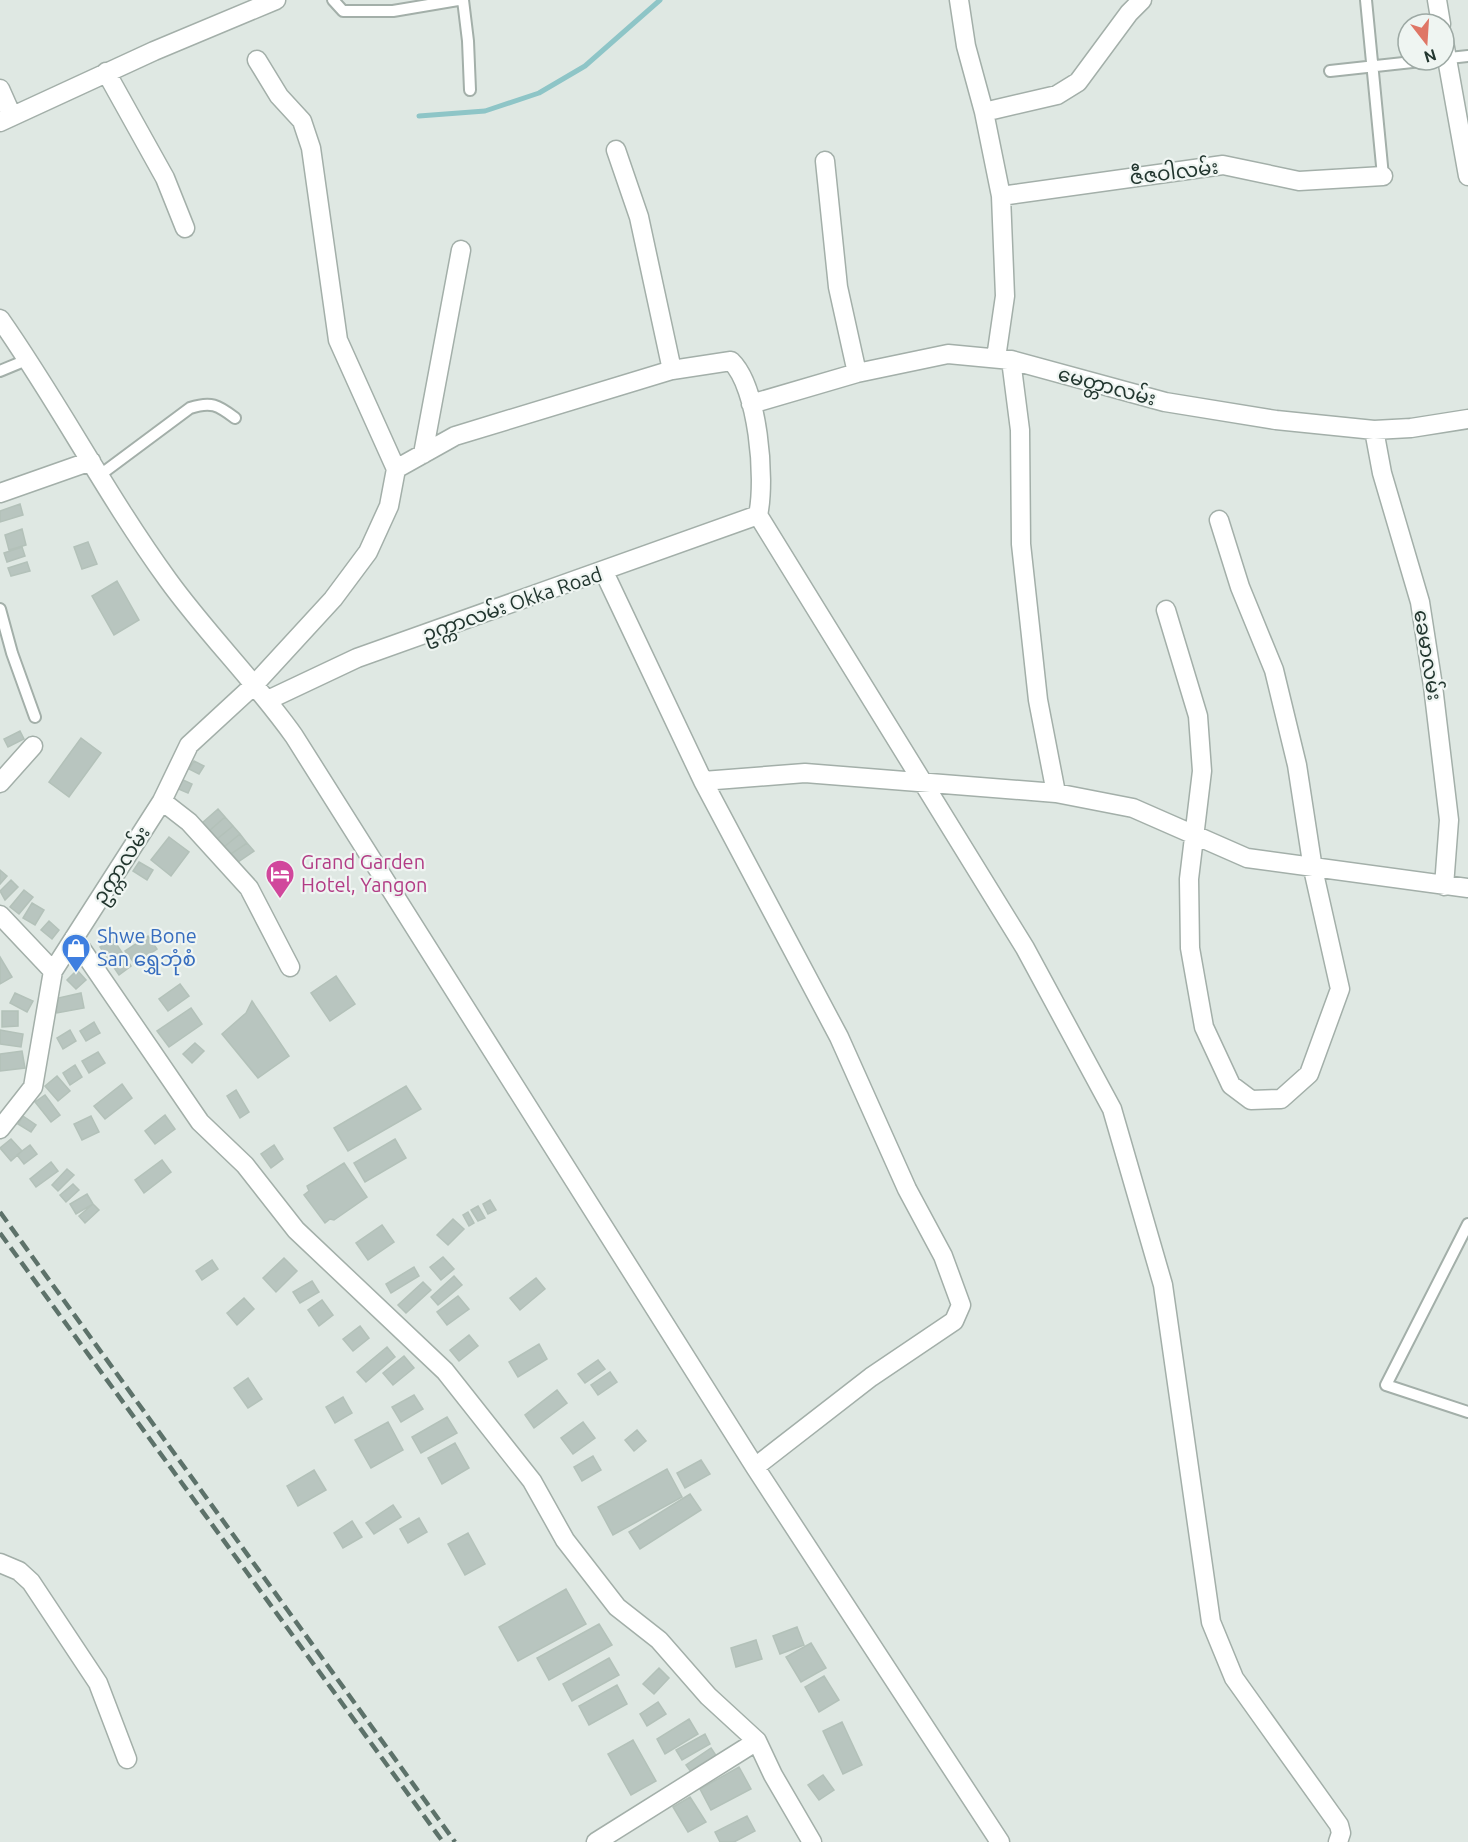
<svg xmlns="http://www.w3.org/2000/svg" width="1468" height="1842" font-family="Ubuntu,'Noto Sans Myanmar',sans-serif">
	<rect width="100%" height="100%" fill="#dfe8e3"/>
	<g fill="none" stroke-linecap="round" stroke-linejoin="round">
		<path stroke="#8ec5c7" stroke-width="5" d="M419 116 485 111 539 93 585 66 660 0"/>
	</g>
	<path fill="#b8c5bf" stroke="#b3c1b9" stroke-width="1.5" d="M20 504 23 515 0 522V511Z
		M22 529 26 545 9 550 5 535Z
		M88 542 97 564 82 569 74 547Z
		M22 547 25 556 7 562 4 553Z
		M27 562 30 571 11 576 8 568Z
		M117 581 139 620 114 635 92 596Z
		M20 731 24 739 8 747 4 739Z
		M81 738 101 753 69 797 49 782Z
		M194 761 204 766 199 774 189 769Z
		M181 779 192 784 188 793 176 788Z
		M218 809 225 817 209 831 202 823Z
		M225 817 233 826 217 839 209 831Z
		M233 826 240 834 224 847 217 839Z
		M240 834 247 843 231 854 224 847Z
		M169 837 189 852 171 876 151 860Z
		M247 843 254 851 238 862 231 854Z
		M139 862 153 870 147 880 133 871Z
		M0 870 7 876 0 884Z
		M11 880 18 887 5 900 0 891Z
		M24 890 33 897 19 914 10 907Z
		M32 903 44 910 35 925 23 918Z
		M49 921 59 930 52 939 41 930Z
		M148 936 157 949 135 964 125 951Z
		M113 939 131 966 119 975 100 947Z
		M0 957 12 977 0 984Z
		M77 970 86 980 76 989 67 980Z
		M336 976 355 1004 330 1021 311 993Z
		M180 984 189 996 168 1011 159 999Z
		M15 993 33 1001 27 1012 10 1003Z
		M81 993 84 1008 57 1013 54 999Z
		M252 1001 289 1056 258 1078 222 1034 246 1013Z
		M191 1008 202 1024 169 1047 157 1031Z
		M2 1011H18V1026L2 1027Z
		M94 1022 100 1033 86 1041 80 1031Z
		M0 1030 23 1034 21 1047 0 1044Z
		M70 1030 76 1041 63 1049 57 1038Z
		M195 1043 204 1051 192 1063 183 1054Z
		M22 1051 25 1068 0 1071V1054Z
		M98 1052 105 1063 89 1073 82 1061Z
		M75 1065 82 1077 70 1085 63 1073Z
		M57 1076 70 1091 58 1101 45 1086Z
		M122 1084 132 1098 105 1119 94 1106Z
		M406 1086 421 1109 348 1151 334 1128Z
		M236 1090 249 1112 240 1118 227 1096Z
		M45 1095 60 1115 51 1122 35 1102Z
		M165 1115 175 1129 155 1144 145 1131Z
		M23 1116 36 1125 31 1132 18 1124Z
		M91 1116 99 1132 82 1140 74 1124Z
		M11 1139 22 1151 11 1161 0 1148Z
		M395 1139 406 1158 365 1182 354 1163Z
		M30 1145 37 1154 24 1164 17 1155Z
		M274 1145 283 1159 271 1168 261 1154Z
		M162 1160 171 1172 144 1193 135 1180Z
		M51 1162 58 1171 36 1187 30 1179Z
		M344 1163 367 1197 334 1220 330 1219 325 1223 304 1195 309 1191 307 1186Z
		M67 1169 74 1175 58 1191 52 1185Z
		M73 1184 79 1190 66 1202 60 1195Z
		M87 1194 93 1204 76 1214 70 1204Z
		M490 1200 496 1210 488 1214 483 1204Z
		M93 1204 99 1210 85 1223 79 1216Z
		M478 1206 485 1218 478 1221 471 1210Z
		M468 1212 474 1223 469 1226 463 1215Z
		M453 1219 464 1229 448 1245 437 1235Z
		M382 1225 394 1242 368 1260 356 1243Z
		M443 1257 454 1269 441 1280 430 1267Z
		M284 1258 297 1271 276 1292 263 1278Z
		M212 1260 218 1269 202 1280 196 1271Z
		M414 1267 419 1276 391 1293 386 1284Z
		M454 1276 462 1285 438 1305 431 1297Z
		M536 1278 545 1289 520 1310 510 1298Z
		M312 1281 319 1292 300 1303 293 1292Z
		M423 1282 431 1290 406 1313 398 1305Z
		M458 1296 469 1309 447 1325 437 1312Z
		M244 1298 254 1309 237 1325 227 1313Z
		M322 1300 333 1315 319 1326 308 1310Z
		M360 1326 369 1338 353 1351 343 1339Z
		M469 1335 478 1346 459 1361 450 1350Z
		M539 1344 547 1359 518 1377 509 1362Z
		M387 1347 395 1357 366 1382 357 1372Z
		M404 1356 414 1368 393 1385 383 1373Z
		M598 1360 605 1369 585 1383 578 1374Z
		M610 1372 617 1382 598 1395 591 1385Z
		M248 1378 262 1399 248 1408 234 1388Z
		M557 1390 567 1403 534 1428 525 1415Z
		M414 1395 423 1409 401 1422 392 1407Z
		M343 1397 352 1413 335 1423 326 1407Z
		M447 1417 457 1433 421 1453 412 1437Z
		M388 1422 403 1450 371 1468 355 1440Z
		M583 1422 595 1438 573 1454 561 1438Z
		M637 1430 646 1441 634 1451 625 1440Z
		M455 1443 469 1468 442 1484 428 1458Z
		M593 1456 601 1470 582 1481 574 1467Z
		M701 1460 710 1474 685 1488 677 1473Z
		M667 1469 682 1497 613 1535 598 1507Z
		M314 1470 326 1490 298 1506 287 1486Z
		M690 1494 701 1510 640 1549 629 1532Z
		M393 1505 401 1517 374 1534 366 1523Z
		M419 1518 427 1532 408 1543 400 1529Z
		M352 1521 362 1537 343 1548 334 1533Z
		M468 1533 485 1564 465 1575 448 1544Z
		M566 1589 586 1624 518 1661 499 1627Z
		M599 1624 612 1645 549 1680 537 1658Z
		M797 1627 804 1645 780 1654 773 1636Z
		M756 1640 762 1659 736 1667 731 1648Z
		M811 1643 826 1668 801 1682 786 1657Z
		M609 1658 619 1675 572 1701 563 1684Z
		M659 1668 669 1678 654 1694 643 1684Z
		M824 1676 839 1700 819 1712 805 1687Z
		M617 1685 627 1704 589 1725 579 1706Z
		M658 1702 666 1714 647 1726 640 1714Z
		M689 1719 698 1734 665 1754 657 1739Z
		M842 1722 862 1765 843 1774 823 1731Z
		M705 1734 710 1744 682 1760 676 1750Z
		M633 1740 656 1781 631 1795 608 1754Z
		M711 1748 719 1760 694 1776 686 1765Z
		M739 1767 751 1789 711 1810 700 1789Z
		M823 1775 834 1790 819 1800 808 1785Z
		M690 1797 706 1822 688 1832 673 1807Z
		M747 1816 755 1831 734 1842H720L715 1832Z"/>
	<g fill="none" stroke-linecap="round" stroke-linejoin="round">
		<g stroke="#a3afa9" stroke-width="14">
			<path id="lane" d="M333 0 343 11H393L458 0
				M463 0 468 41 470 90
				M1366 0 1383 176
				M1330 71 1468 56
				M0 371 29 359
				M100 475 190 408C211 401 218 405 235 418
				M0 609 12 653 35 717
				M1468 1224 1386 1385 1468 1412"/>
		</g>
		<g stroke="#a3afa9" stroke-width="21">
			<path id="street" d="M959 0 966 46 984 112 1001 196 1005 296 996 358
				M1437 0 1441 24
				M1444 42 1468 176
				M106 72 165 178 185 228
				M0 89 12 116
				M984 112 1057 95 1078 82 1129 13 1142 0
				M0 122 154 51 276 0
				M616 150 639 217 672 370
				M825 161 838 287 857 373
				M1001 196 1223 165 1299 181 1383 176
				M0 319C59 403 107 496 168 580 207 634 255 681 294 736L755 1467 1000 1842
				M1011 360 1020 430 1021 544 1038 700 1056 793
				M751 404 857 373 948 354 1011 360 1165 402 1276 420 1374 430 1411 428 1468 419
				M1374 430 1382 473 1420 602 1433 686 1449 820 1444 886
				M423 454 461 250
				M396 469 455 436 672 370 731 361C758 387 766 479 758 515L1025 948 1112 1109 1163 1285 1211 1622 1234 1678 1339 1825 1341 1833 1338 1842
				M0 493 91 461
				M604 572 703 781 839 1037 907 1189 943 1256 961 1305 954 1321 871 1377 755 1467
				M1166 610 1198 716 1202 771 1189 879 1190 948 1204 1027 1231 1085 1251 1100 1281 1099 1309 1074 1340 989 1313 869 1297 765 1274 670 1240 587 1219 520
				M268 700 357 658 758 515
				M703 781 805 773 1056 793 1133 808 1247 858 1468 888
				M0 783 33 746
				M162 801 189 822 249 888 290 967
				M0 915 53 971
				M74 938 200 1122 245 1165 296 1230 445 1371 532 1481 565 1540 617 1607 659 1640 708 1696 757 1741 773 1775 812 1842
				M0 1129 33 1087 53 971 162 801 189 745 254 685 333 599 368 552 389 506 396 469 338 340 311 148 302 121 279 96 257 60
				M0 1563 19 1571 31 1582 98 1683 127 1759
				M596 1842 757 1741"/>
		</g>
		<use href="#lane" stroke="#fff" stroke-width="10"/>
		<use href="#street" stroke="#fff" stroke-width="18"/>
		<path stroke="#5d726a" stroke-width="4.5" stroke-dasharray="12 6" stroke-linecap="butt" d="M0 1212 455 1842
			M0 1233 443 1842"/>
	</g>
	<defs>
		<g id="hotel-pin" transform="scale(1.5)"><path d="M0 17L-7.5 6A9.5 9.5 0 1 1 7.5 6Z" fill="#d1479c" stroke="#eff5f2"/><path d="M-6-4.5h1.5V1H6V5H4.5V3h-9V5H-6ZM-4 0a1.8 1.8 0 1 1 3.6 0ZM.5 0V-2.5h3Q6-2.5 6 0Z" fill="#fff"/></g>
		<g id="shop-pin" transform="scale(1.5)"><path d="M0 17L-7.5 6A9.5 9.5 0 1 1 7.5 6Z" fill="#3f7fe0" stroke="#eff5f2"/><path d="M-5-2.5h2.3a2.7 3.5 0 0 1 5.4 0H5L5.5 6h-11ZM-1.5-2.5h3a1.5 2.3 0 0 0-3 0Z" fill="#fff"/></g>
	</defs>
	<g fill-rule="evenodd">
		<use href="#hotel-pin" x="280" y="874"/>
		<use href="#shop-pin" x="76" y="948"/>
	</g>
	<g text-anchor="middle" stroke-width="4.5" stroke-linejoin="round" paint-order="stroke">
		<g font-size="20" fill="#22362f" stroke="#eff5f2">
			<text transform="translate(1174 172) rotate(-7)" y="7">ဇီဇဝါလမ်း</text>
			<text transform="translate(1107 386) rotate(15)" y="7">မေတ္တာလမ်း</text>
			<text transform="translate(512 604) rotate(-19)" y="7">ဥက္ကာလမ်း Okka Road</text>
			<text transform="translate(1428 655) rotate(81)" y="7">ခေမာလမ်း</text>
			<text transform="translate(121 865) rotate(-57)" y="7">ဥက္ကာလမ်း</text>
		</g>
		<g font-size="20" fill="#b23c85" stroke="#eff5f2" text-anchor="start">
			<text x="301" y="869">Grand Garden<tspan x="301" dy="23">Hotel, Yangon</tspan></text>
		</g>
		<g font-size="20" fill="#366cbe" stroke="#eff5f2" text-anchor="start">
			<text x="97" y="943">Shwe Bone<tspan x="97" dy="23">San ရွှေဘုံစံ</tspan></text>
		</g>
	</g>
	<g transform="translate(1426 42) rotate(163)"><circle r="28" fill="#eff5f2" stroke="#9da9a4" stroke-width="1.5"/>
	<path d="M0-4.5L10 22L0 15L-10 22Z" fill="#df7666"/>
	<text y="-9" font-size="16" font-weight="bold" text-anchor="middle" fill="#22362f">N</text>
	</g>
</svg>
